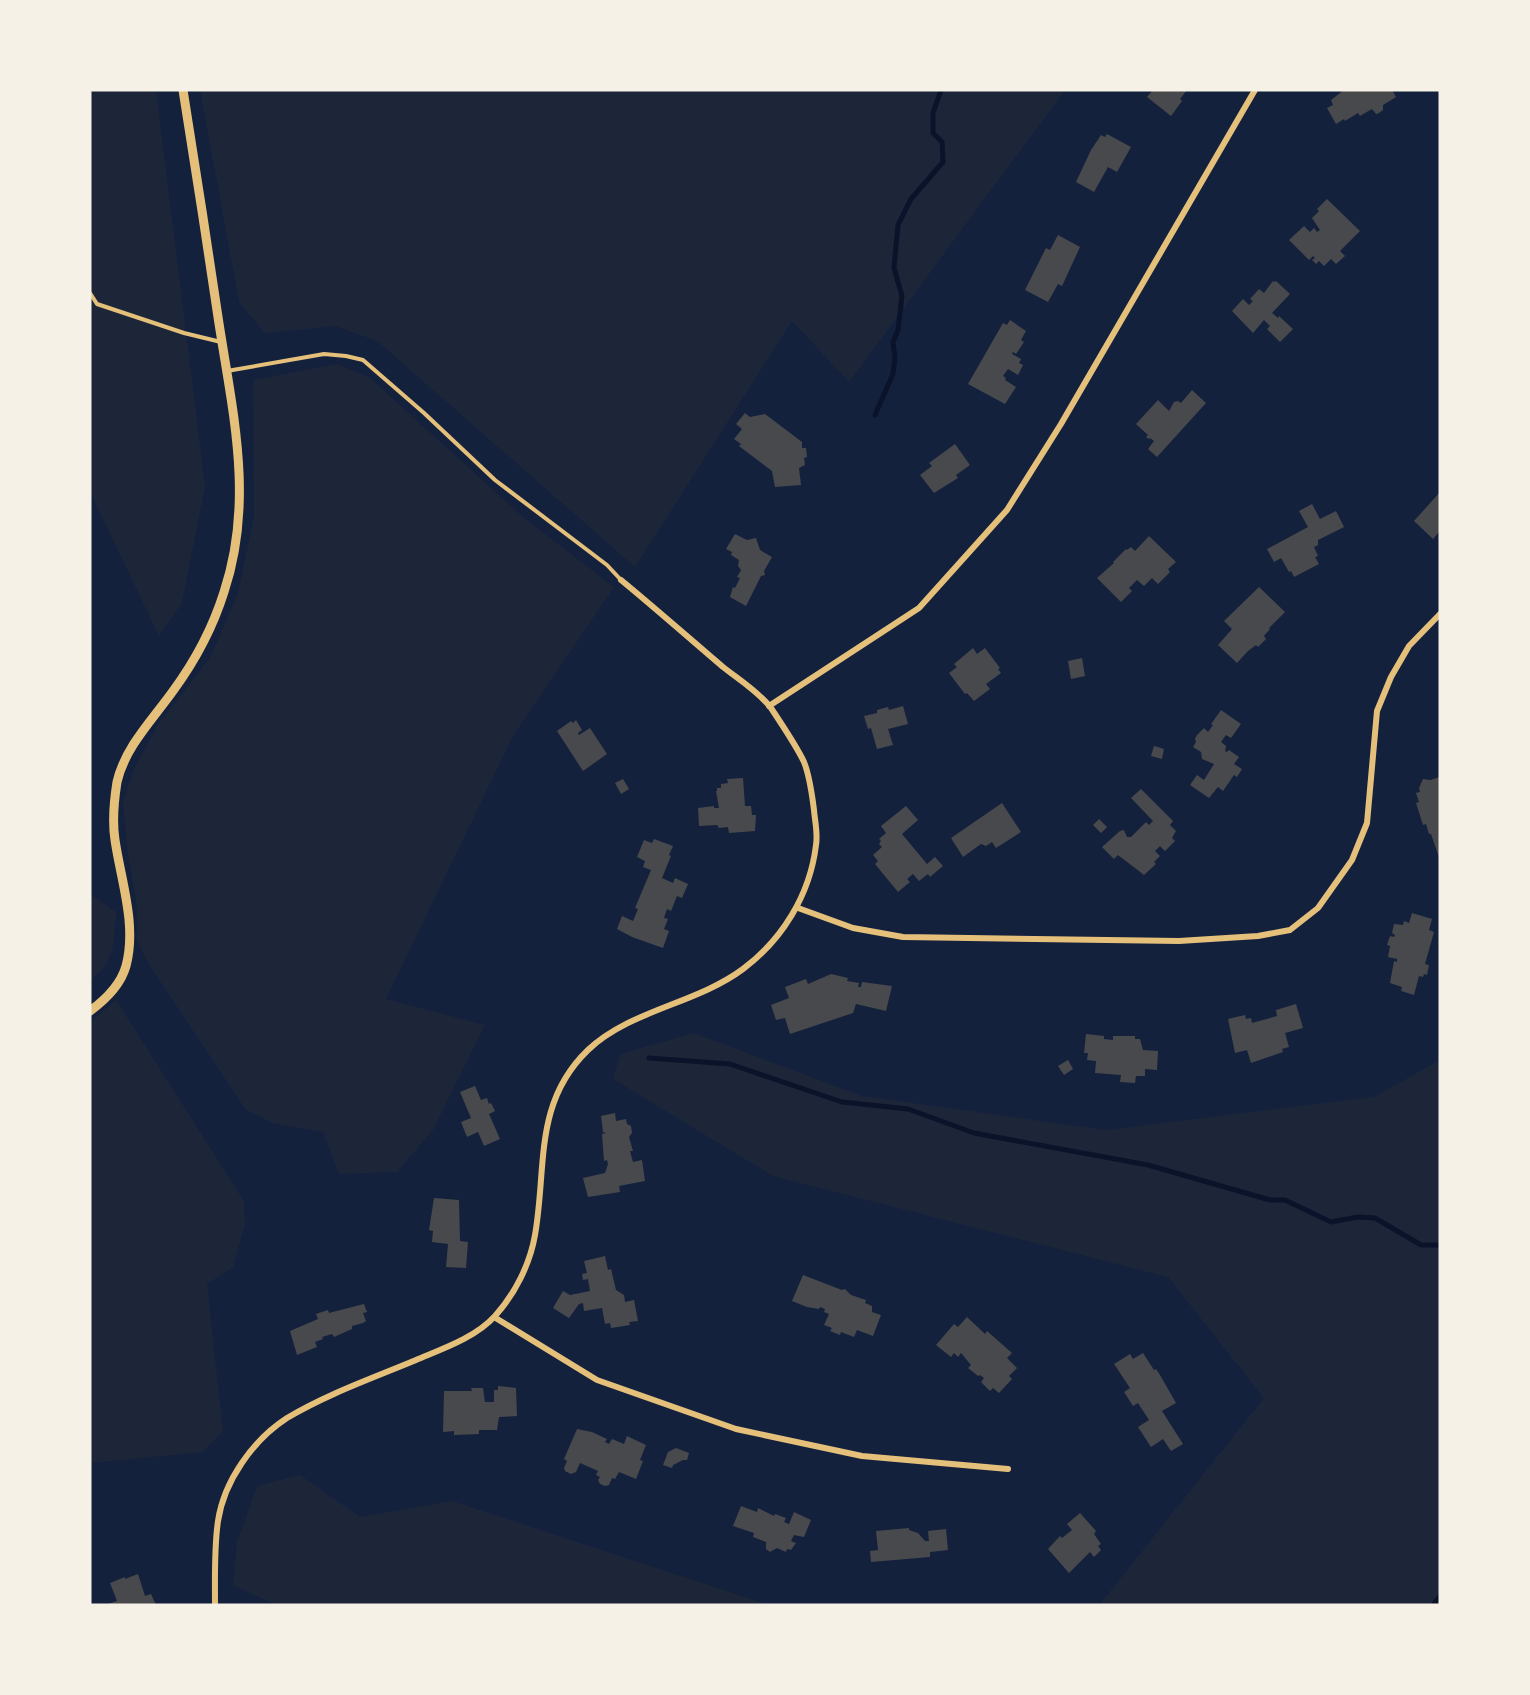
<svg xmlns="http://www.w3.org/2000/svg" width="1530" height="1695" font-family="'Libre Baskerville',serif">
	<rect width="100%" height="100%" fill="#14213d"/>
	<path fill="#1d2539" d="M90 90H156L205 486 182 603 159 636 90 492Z
		M200 90H1065L849 382 792 321 635 567 377 341 335 326 265 333 239 302Z
		M338 364 370 378 523 517 614 587 513 736 386 999 485 1025 433 1130 397 1172 339 1174 323 1132 273 1123 246 1110 148 963 137 940V906L128 855 123 802 133 771 159 723 210 658 238 593 254 516 253 380Z
		M90 894 116 912C114 942 116 961 90 981Z
		M116 1000 244 1201 245 1224 233 1267 207 1284 223 1431 203 1452 90 1463V1022Z
		M694 1033 862 1096 1105 1130 1374 1097 1440 1060V1605H1096L1100 1604 1264 1398 1168 1277 773 1176 613 1079 620 1054Z
		M300 1475 360 1517 452 1501 769 1605H276L233 1585 237 1542 257 1486Z"/>
	<g fill="none" stroke-linecap="round" stroke-linejoin="round">
		<path stroke="#0b132b" stroke-width="5" d="M875 415 893 374 895 357 893 342 898 330 902 296 894 268 898 225 911 199 943 162 942 142 933 133V113L941 90
			M649 1058 730 1064 842 1102 908 1109 974 1133 1148 1165 1270 1200H1285L1331 1222 1358 1217 1375 1218 1421 1245H1440
			M1433 1605 1440 1596"/>
	</g>
	<path fill="#48494c" d="M1153 90H1187L1180 99 1182 101 1171 116 1147 97Z
		M1344 90H1392L1396 97 1383 105V110L1379 113 1376 114 1372 109 1360 116 1358 113 1345 121 1344 119 1336 124 1327 108 1333 105 1331 100Z
		M1107 134 1131 147 1117 172 1108 167 1094 192 1076 182 1091 150 1101 135 1105 137Z
		M1327 199 1360 231 1340 251 1345 256 1336 264 1331 259 1324 266 1319 261 1316 264 1312 260 1315 258 1313 256 1309 260 1289 240 1304 226 1310 232 1314 228 1317 232 1320 230 1312 218 1319 211 1317 209Z
		M1058 235 1080 247 1062 286 1058 284 1048 302 1025 290 1046 248 1050 250Z
		M1273 281 1274 282 1276 281 1290 294 1272 313 1278 318 1279 316 1293 329 1280 342 1267 329 1270 326 1264 320 1253 333 1232 311 1243 299 1249 305 1253 301 1250 299 1259 289 1264 293Z
		M1010 320 1026 331 1021 340 1024 342 1016 354 1013 352 1012 354 1021 359 1019 363 1023 365 1018 375 1008 369 1003 376 1006 378 1005 380 1016 387 1005 404 968 384 1003 323 1007 325Z
		M1192 390 1206 403 1157 457 1148 449 1154 441 1150 438 1149 439 1146 437 1148 435 1136 424 1158 400 1169 411 1174 402 1178 401 1181 403Z
		M745 413 750 417 765 414 802 442V448H806L807 457 804 458 805 465 799 468 801 485 775 487 772 471 739 446 741 444 734 439 742 429 736 424Z
		M955 444 970 465 956 475 958 478 934 493 920 475 932 466 929 463Z
		M1440 492V531L1433 539 1414 521Z
		M1312 504 1320 519 1336 511 1344 527 1318 540V545L1314 547 1318 556 1315 557 1319 564 1294 577 1291 571 1289 572 1281 558 1274 562 1267 549 1308 527 1299 511Z
		M735 534 747 540 756 538 760 550 772 557 764 571 765 575 761 576 746 606 730 597 733 587 735 588 740 578 737 577 741 570 738 566 739 560 731 555 732 552 726 549Z
		M1149 536 1176 562 1168 569 1170 572 1158 584 1152 578 1144 586 1137 580 1129 588 1132 591 1121 602 1097 578 1114 563 1113 562 1126 549 1127 550 1131 547 1135 551Z
		M1259 587 1285 612 1269 628 1270 629 1264 636 1266 639 1258 647 1256 645 1248 651 1237 663 1218 645 1232 629 1224 621Z
		M973 648 977 654 985 648 1000 668 998 669 1001 673 986 684 990 689 974 701 967 693 965 694 949 673 957 667 954 664Z
		M1082 658 1085 676 1071 679 1068 661Z
		M903 706 908 724 888 729 893 745 877 749 871 728 868 729 864 716 877 713V710L888 707 889 710Z
		M1221 710 1241 724 1231 738 1226 735 1221 742 1226 746 1225 751 1227 752 1229 750 1239 757 1234 764 1242 769 1237 777 1234 775 1223 791 1218 787 1209 798 1190 785 1197 775 1204 780 1214 764 1202 759 1201 752 1193 747 1196 742 1195 739 1197 735 1204 728 1208 732 1213 725 1211 724Z
		M576 720 582 730 578 733 579 735 590 728 607 754 583 771 557 731 571 721 573 723Z
		M1154 746 1164 749 1162 759 1151 756Z
		M1440 777V860L1431 834H1429L1426 824 1423 825 1416 803 1419 802 1416 793 1420 792 1419 788 1423 779 1430 780Z
		M743 778 745 806H751L752 815H756L755 831 729 833 728 827 719 828 717 825 699 826 698 808 714 806V808H719L716 791H717V788H721V784L728 783 727 779Z
		M623 779 629 789 621 794 615 783Z
		M1141 789 1173 821 1170 825 1176 831 1172 838 1175 841 1165 851 1160 846 1155 851 1160 856 1154 862 1156 864 1144 875 1118 855 1114 859 1102 847 1120 831 1124 830 1127 837H1131L1146 822 1149 825 1153 821 1131 798Z
		M1002 803 1021 832 996 848 992 842 986 846 981 844 963 857 951 838Z
		M906 806 918 820 902 834 927 864 935 857 943 866 930 877 928 874 919 881 913 874 907 879 910 882 898 892 875 864 878 861 873 855 882 847 879 844 881 841 879 839 886 833 881 826Z
		M1099 819 1107 827 1101 833 1093 825Z
		M654 839 673 846 669 855 671 856 662 878 673 883 675 878 688 884 682 898 677 896 671 911 667 909 664 918 668 919 664 929 669 931 663 948 632 937 617 929 622 916 633 921 638 909 635 908 651 870 643 867 645 861 637 857 644 840 652 843Z
		M1412 913 1432 919 1429 930 1434 932 1425 964 1429 965 1427 975 1424 974 1423 977 1419 976 1414 995 1401 991 1402 987 1390 983 1394 961 1397 962V959L1388 957 1390 946 1387 945 1390 936 1394 937 1395 935 1392 933 1394 924 1403 925 1404 921 1409 923Z
		M831 974 848 978 847 981 859 983 858 987H861L862 982 892 986 886 1011 856 1004 853 1013 790 1034 785 1018 776 1020 771 1005 789 998 785 987 806 979 808 984Z
		M1296 1004 1303 1028 1285 1033 1289 1047 1282 1049 1283 1052 1251 1063 1247 1050 1235 1053 1228 1019 1245 1015 1246 1019 1251 1018 1252 1023 1277 1016 1276 1010Z
		M1086 1034 1104 1036V1039L1113 1040V1036H1135V1039H1140L1143 1050 1158 1051 1157 1070 1145 1069V1076H1136L1135 1083 1120 1082 1121 1075 1095 1073 1096 1061 1087 1060 1088 1053H1084Z
		M1068 1060 1073 1069 1064 1075 1058 1066Z
		M475 1086 481 1100 487 1098 489 1104 491 1103 495 1111 489 1114 500 1139 484 1146 478 1132 467 1137 461 1122 471 1118 460 1092Z
		M615 1113 616 1121 626 1119 627 1124 631 1126 632 1133 629 1137 633 1151H630L633 1162 642 1160 645 1181 619 1186 620 1192 588 1197 583 1178 605 1173 608 1164 607 1160 604 1161 602 1134 606 1133 603 1132 601 1116Z
		M434 1198 459 1200 460 1241 468 1242 466 1268 446 1267 448 1244 432 1242 433 1231 429 1230Z
		M605 1256 608 1270 611 1269 616 1290 624 1295 625 1302 634 1300 638 1321 629 1322 630 1325 611 1328 610 1323 605 1324 602 1308 584 1311 583 1303 579 1304 569 1318 553 1308 563 1291 570 1295 590 1291 588 1279 583 1280 582 1274 587 1273 584 1261Z
		M803 1275 842 1290 845 1289 851 1295 866 1300 865 1303 872 1306V1312L881 1315 873 1336 857 1330 854 1337 841 1332 840 1335 830 1331 832 1328 824 1325 829 1314 824 1312 825 1309 820 1307 819 1309 807 1307 792 1301Z
		M364 1304 367 1312 363 1313 366 1321 363 1323 352 1326V1329L334 1337 332 1334 322 1337 323 1339 315 1342 317 1347 297 1355 290 1331 318 1319 316 1314 328 1310 329 1313Z
		M967 1317 985 1334 987 1331 1012 1353 1007 1358 1017 1368 1009 1376 1012 1379 999 1393 993 1388 990 1391 981 1382 984 1378 980 1375 978 1376 968 1368 971 1365 961 1353 958 1357 954 1353 951 1357 936 1345 954 1324 958 1327Z
		M1143 1353 1154 1370 1156 1369 1160 1375 1176 1403 1162 1411 1183 1444 1171 1451 1163 1439 1151 1447 1138 1427 1149 1420 1138 1403 1133 1406 1124 1392 1130 1388 1114 1364 1130 1354 1133 1359Z
		M498 1386 516 1388 517 1416 499 1417 497 1430H479V1434L454 1435V1431L443 1432 444 1391H472L471 1388H483L485 1402H494V1390H498Z
		M577 1429 592 1432 607 1439 605 1442 609 1444 612 1439 624 1444 627 1436 646 1445 640 1460 643 1461 636 1479 619 1472 615 1479 612 1478 609 1485 605 1486 600 1484 598 1480 600 1477 596 1475 598 1471 580 1463 576 1472 571 1474 565 1471 564 1468 567 1461 564 1459Z
		M676 1448 689 1453 687 1460H683L673 1465 672 1468 663 1465 668 1452Z
		M741 1506 757 1512 758 1508 774 1516 775 1514 786 1518 784 1522 789 1524 794 1512 811 1520 804 1537 794 1535 791 1541 796 1543 791 1550 787 1549 786 1552 777 1548 770 1552 766 1549V1542L753 1537 754 1533 733 1526Z
		M1080 1513 1096 1531 1094 1534 1101 1544 1098 1546 1101 1550 1094 1557 1090 1552 1069 1573 1048 1549 1060 1536 1062 1538 1072 1530 1067 1524Z
		M909 1528V1530L918 1533 925 1541H929L928 1531 946 1529 948 1550 930 1552V1557L871 1562 870 1551 878 1550 876 1531Z
		M138 1574 145 1596 151 1594 156 1605H105L117 1601 110 1583 125 1577V1579Z"/>
	<g fill="none" stroke-linecap="round" stroke-linejoin="round">
		<path stroke="#e5c07b" stroke-width="4" d="M90 293 97 304 184 333 221 342
			M227 371 324 354 346 356 363 360 424 413 495 480 607 565 621 580"/>
		<path stroke="#e5c07b" stroke-width="6" d="M769 706 919 608 1007 510 1061 424 1255 90
			M798 908 853 928 903 937 1179 941 1258 936 1290 930 1318 908 1352 860 1367 823 1377 711 1391 677 1409 646 1440 614
			M494 1317 597 1380 736 1429 862 1456 1008 1469
			M215 1605C215 1577 214 1548 218 1521 224 1481 253 1440 287 1418 327 1394 373 1378 416 1360 442 1349 475 1338 495 1316 515 1294 530 1264 535 1235 547 1167 533 1103 588 1050 630 1010 696 1004 743 969 782 940 810 895 816 845 818 834 815 822 814 810 812 795 810 777 804 762 798 749 779 720 771 708 759 692 738 679 723 667 689 638 655 608 621 580"/>
		<path stroke="#e5c07b" stroke-width="9" d="M90 1011C105 1000 121 984 126 966 137 925 121 881 115 840 112 821 114 801 117 782 125 747 153 719 173 691 195 661 213 627 224 592 255 499 232 410 218 317 207 241 195 166 183 90"/>
	</g>
	<rect width="1530" height="1695" fill="none" stroke="#f6f1e7" stroke-width="183"/>
</svg>
